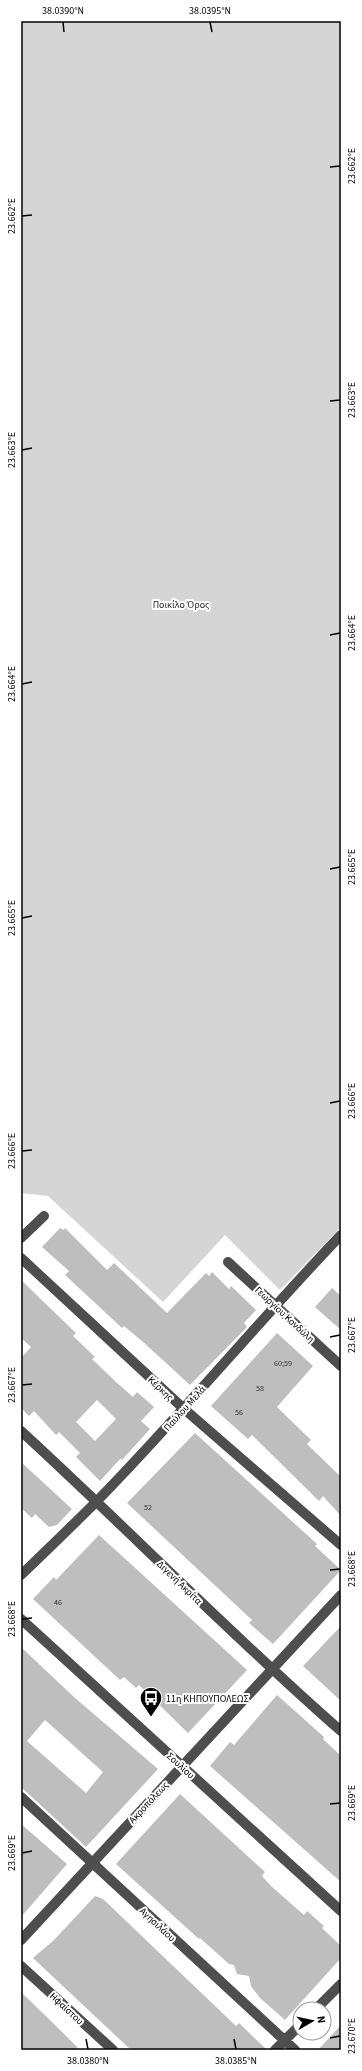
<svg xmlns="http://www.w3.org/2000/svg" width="362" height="2071" font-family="'Source Sans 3',sans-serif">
	<rect width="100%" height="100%" fill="#fff"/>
	<path fill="#d5d5d5" d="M21 21H341V1227L280 1290 225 1235 163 1302 48 1196 21 1193Z"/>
	<path fill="#bebebe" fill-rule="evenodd" d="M60 1228 64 1230 65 1228 107 1270 114 1263 167 1313 206 1273 209 1276 212 1272 229 1289 231 1286 256 1310 244 1323 247 1327 190 1385 142 1341 124 1326 122 1328 65 1275 69 1271 42 1247Z
		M21 1280 76 1333 73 1336 95 1357 92 1359 116 1382 133 1397 137 1392 154 1407 141 1421 150 1429 122 1460 121 1458 100 1481 76 1457 80 1453 59 1432 56 1435 34 1411 29 1416 21 1408V1358L31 1347 21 1338ZM97 1400 116 1419 95 1441 76 1422Z
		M332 1288 341 1296V1330L315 1307Z
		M277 1333 313 1366 277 1407 311 1440 307 1444 341 1477V1516L323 1496 319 1501 252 1435 248 1439 211 1406Z
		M195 1433 317 1544 315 1546 341 1570 273 1644 249 1623 252 1620 127 1503Z
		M21 1462 72 1509 57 1525 49 1527 35 1514 32 1518 21 1508Z
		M99 1535 247 1670 188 1733 139 1685 136 1688 124 1677 120 1680 33 1599 54 1577 56 1580Z
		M341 1626V1701L303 1666Z
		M21 1647 75 1698 158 1769 86 1847 21 1787ZM45 1720 103 1772 86 1793 27 1741Z
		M277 1695 324 1737 323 1739 341 1756V1882L210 1766 230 1742 234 1745Z
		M180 1794 265 1872 262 1876 271 1886 304 1915 307 1911 324 1926 322 1928 341 1946V1958L285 2020 260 1998 251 1986 249 1976 237 1974 234 1965 229 1964 200 1938 199 1939 116 1864Z
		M21 1824 67 1864 21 1917Z
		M95 1896 103 1899 236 2026 239 2023 267 2050H131L33 1958 54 1940Z
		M21 1992 55 2025 80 2050H21Z
		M341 2025V2050H318Z"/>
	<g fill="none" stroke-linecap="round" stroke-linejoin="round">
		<path stroke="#4e4e4e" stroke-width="10" d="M21 1238 44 1216
			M21 1258 183 1408 341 1545
			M228 1262 341 1366
			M21 1431C129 1530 231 1635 341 1731
			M21 1575C46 1551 72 1526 97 1501 181 1415 258 1322 341 1235
			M21 1619 341 1911
			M21 1797 295 2050
			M21 1940 341 1595
			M21 1966 113 2050
			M316 2009 341 1984
			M275 2050 300 2025"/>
	</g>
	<path fill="none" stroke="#000" stroke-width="1.5" d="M63 22 64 32M210 22 212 32M330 167 340 166M22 216 32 215M330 401 340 400M22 450 32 448M330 635 340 633M22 684 32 682M330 869 340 867M22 918 32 916M330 1103 340 1101M22 1151 32 1150M330 1337 340 1335M22 1385 32 1384M330 1570 340 1569M22 1619 32 1618M330 1804 340 1803M22 1853 32 1851M330 2038 340 2036M86 2039 88 2049M234 2039 236 2049"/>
	<defs>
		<g id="bus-pin" transform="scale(1.15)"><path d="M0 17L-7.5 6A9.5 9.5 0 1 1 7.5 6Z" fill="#000" stroke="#fff"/><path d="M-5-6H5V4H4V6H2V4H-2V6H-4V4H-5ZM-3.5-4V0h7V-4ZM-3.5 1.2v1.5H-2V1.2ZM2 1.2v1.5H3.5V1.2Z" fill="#fff"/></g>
	</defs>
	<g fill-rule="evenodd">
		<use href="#bus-pin" x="151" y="1698"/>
	</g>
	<g text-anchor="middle" stroke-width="4" stroke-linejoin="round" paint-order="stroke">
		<g font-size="8" fill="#303030">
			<text x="283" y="1366">60;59</text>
			<text x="260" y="1391">58</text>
			<text x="239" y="1415">56</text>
			<text x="148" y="1510">52</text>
			<text x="58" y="1605">46</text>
		</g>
		<g font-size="10" fill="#2c2c2c" stroke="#fff">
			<text x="181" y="608">Ποικίλο Όρος</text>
		</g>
		<g font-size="10" fill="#000" stroke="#fff">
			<text transform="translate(285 1314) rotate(43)" y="4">Γεωργίου Κονδύλη</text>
			<text transform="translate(161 1388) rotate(43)" y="4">Κέρκης</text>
			<text transform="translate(184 1408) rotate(-48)" y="4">Παύλου Μελά</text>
			<text transform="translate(180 1582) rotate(44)" y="4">Διγενή Ακρίτα</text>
			<text transform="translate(181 1765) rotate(42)" y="4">Σουλίου</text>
			<text transform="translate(148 1802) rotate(-47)" y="4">Ακροπόλεως</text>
			<text transform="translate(158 1924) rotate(43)" y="4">Αγησιλάου</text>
			<text transform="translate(67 2008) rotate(43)" y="4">Ηφαίστου</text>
		</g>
		<g font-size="10" fill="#000" stroke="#fff" text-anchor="start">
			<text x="166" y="1702">11η ΚΗΠΟΥΠΟΛΕΩΣ</text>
		</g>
	</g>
	<rect width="362" height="2071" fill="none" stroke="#ffffff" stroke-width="44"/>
	<g transform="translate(312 2021) rotate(81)"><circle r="19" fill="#ffffff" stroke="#999999"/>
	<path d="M0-3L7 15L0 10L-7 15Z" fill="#000000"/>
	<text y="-6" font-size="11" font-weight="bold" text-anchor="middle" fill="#000000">N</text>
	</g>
	<rect x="22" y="22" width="318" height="2027" fill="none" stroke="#000" stroke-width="1.5"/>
	<g font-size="10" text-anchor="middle" fill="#000">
		<text x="63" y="14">38.0390°N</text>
		<text x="210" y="14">38.0395°N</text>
		<text transform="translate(351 166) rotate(-90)" y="4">23.662°E</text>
		<text transform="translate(11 216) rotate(-90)" y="4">23.662°E</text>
		<text transform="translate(351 400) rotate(-90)" y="4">23.663°E</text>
		<text transform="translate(11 450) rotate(-90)" y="4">23.663°E</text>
		<text transform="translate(351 633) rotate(-90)" y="4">23.664°E</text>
		<text transform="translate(11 684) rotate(-90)" y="4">23.664°E</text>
		<text transform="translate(351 867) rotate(-90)" y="4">23.665°E</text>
		<text transform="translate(11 918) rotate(-90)" y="4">23.665°E</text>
		<text transform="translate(351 1101) rotate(-90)" y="4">23.666°E</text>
		<text transform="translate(11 1151) rotate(-90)" y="4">23.666°E</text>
		<text transform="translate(351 1335) rotate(-90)" y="4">23.667°E</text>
		<text transform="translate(11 1385) rotate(-90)" y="4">23.667°E</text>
		<text transform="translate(351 1569) rotate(-90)" y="4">23.668°E</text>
		<text transform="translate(11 1619) rotate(-90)" y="4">23.668°E</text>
		<text transform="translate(351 1803) rotate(-90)" y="4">23.669°E</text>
		<text transform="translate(11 1853) rotate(-90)" y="4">23.669°E</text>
		<text transform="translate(351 2036) rotate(-90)" y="4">23.670°E</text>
		<text x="88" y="2064">38.0380°N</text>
		<text x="236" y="2064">38.0385°N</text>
	</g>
</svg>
